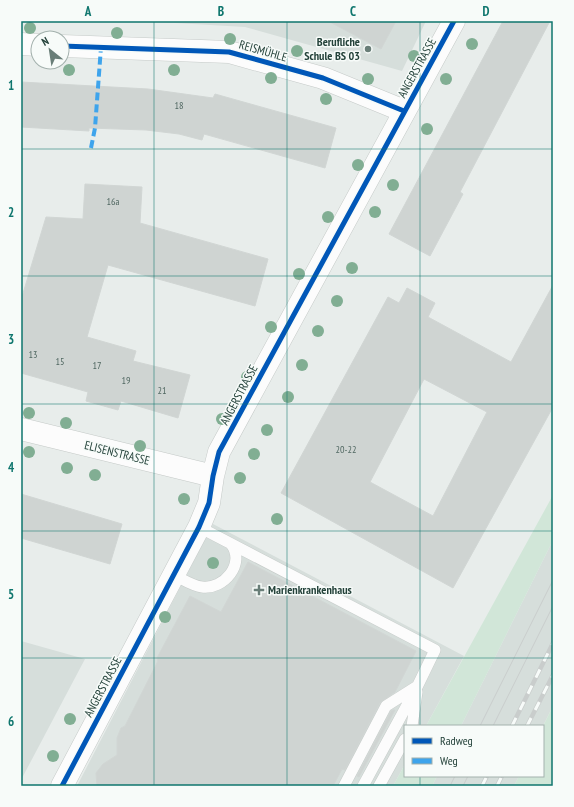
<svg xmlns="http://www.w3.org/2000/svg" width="574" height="807" font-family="'PT Sans Narrow',sans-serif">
	<rect width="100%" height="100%" fill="#e8edeb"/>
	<path fill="#d6dedb" d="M141 21H426L402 71 245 27Z
		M213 524 464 656 426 726H405V764L393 786H77Z
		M553 540V706L543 726H461Z
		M21 641 85 659 21 780Z
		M437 776H519L514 786H432Z"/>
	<path fill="#d1e6d8" d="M553 495V540L461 726H426Z
		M553 706V780L550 786H514L519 776H543V726Z
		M405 764V776H437L432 786H393Z"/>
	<path fill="#cfd4d2" stroke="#d1d6d4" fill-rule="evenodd" d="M328 21H396L381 49Z
		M503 21H550L460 192 463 194 430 256 389 234Z
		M21 82 148 89 213 98 215 94 336 128 325 168 204 134 202 140 179 134 146 130 89 128V131L21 127Z
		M85 184 142 187 140 223 268 259 255 306 108 265 87 337 136 351 133 361 190 375 178 418 121 401 118 410 86 401 88 392 21 373V300L46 217 83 219Z
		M553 285V407L453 588 281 493 388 297 399 303 407 288 435 303 428 317 511 362ZM424 379 487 412 433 516 370 482Z
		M21 494 122 524 110 564 21 538Z
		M248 562 416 651 395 692 380 703 345 770 342 769 333 786H97L96 773 103 764 117 755V738L121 728 125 726 158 661 157 658 190 596 221 612Z
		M393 710H395L359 777 357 776 391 711Z"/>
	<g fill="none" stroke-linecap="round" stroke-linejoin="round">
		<g stroke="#c5cac8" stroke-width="12">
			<path id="service" d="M199 527 435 650 418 685 363 786
				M174 575C182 579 193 586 202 587 224 590 246 563 231 544
				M412 726 417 692
				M344 786 386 706 416 687
				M379 786 405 739"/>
		</g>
		<g stroke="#c5cac8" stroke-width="23">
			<path id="minor" d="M21 44 38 45
				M62 46 229 52 323 78 404 111
				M21 429 213 476
				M62 786 199 527 209 503 213 476 219 452 454 21"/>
		</g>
		<use href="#service" stroke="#fcfcfc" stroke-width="11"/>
		<use href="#minor" stroke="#fcfcfc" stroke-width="22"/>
		<path stroke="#c9cdcc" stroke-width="1" d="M480 726 553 580
			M493 726 553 606
			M450 786 455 776
			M463 786 468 776"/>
		<g stroke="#c9cdcc" stroke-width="4.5">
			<path id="rail" d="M512 726 553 643
				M527 726 553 675
				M482 786 487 776
				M497 786 502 776"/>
		</g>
		<use href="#rail" stroke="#f7fbf9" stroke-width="3" stroke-dasharray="9" stroke-linecap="butt"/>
		<path stroke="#3ea4ec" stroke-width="4" stroke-dasharray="8 4" stroke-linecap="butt" d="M91 148 95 128 101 47"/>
		<g stroke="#f7fbf9" stroke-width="8">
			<path id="cycleway" d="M62 46 229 52 323 78 404 111
				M62 786 199 527 209 503 213 476 219 452 454 21"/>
		</g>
		<use href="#cycleway" stroke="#0057b8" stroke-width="5"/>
	</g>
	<g fill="#81ae93">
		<circle cx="30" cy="28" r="6"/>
		<circle cx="117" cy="33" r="6"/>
		<circle cx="230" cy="39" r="6"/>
		<circle cx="472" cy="44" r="6"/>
		<circle cx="297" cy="51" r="6"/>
		<circle cx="414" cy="56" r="6"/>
		<circle cx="69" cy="70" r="6"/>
		<circle cx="174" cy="70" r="6"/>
		<circle cx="271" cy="78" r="6"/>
		<circle cx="368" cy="79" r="6"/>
		<circle cx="446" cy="79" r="6"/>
		<circle cx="326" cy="99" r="6"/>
		<circle cx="427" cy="129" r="6"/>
		<circle cx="358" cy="165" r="6"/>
		<circle cx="393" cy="185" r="6"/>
		<circle cx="375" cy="212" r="6"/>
		<circle cx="328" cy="217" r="6"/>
		<circle cx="352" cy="268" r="6"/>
		<circle cx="299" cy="274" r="6"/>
		<circle cx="337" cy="301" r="6"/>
		<circle cx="271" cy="327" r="6"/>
		<circle cx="318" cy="331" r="6"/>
		<circle cx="302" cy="365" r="6"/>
		<circle cx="247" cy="377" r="6"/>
		<circle cx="288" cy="397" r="6"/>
		<circle cx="29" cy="413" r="6"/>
		<circle cx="222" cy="419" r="6"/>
		<circle cx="66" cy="423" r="6"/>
		<circle cx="267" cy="430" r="6"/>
		<circle cx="140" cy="446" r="6"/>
		<circle cx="29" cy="452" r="6"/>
		<circle cx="254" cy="454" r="6"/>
		<circle cx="67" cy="468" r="6"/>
		<circle cx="95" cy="475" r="6"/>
		<circle cx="240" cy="478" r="6"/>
		<circle cx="184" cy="499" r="6"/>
		<circle cx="277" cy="519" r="6"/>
		<circle cx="213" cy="563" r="6"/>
		<circle cx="165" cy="617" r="6"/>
		<circle cx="70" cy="719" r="6"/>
		<circle cx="53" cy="756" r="6"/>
	</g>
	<path fill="none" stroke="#0f766e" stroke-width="1" stroke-opacity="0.55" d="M154 21V786M287 21V786M420 21V726M21 149H553M21 276H553M21 404H553M21 531H553M21 658H553M420 776V786"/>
	<g fill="#697e78" stroke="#f7fbf9" stroke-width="1.5">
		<circle cx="368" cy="49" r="4"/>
		<path d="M257 584h4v4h4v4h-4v4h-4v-4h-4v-4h4z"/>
	</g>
	<g text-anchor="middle" stroke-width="3" stroke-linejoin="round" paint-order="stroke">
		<g font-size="10" fill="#506761">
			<text x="179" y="109">18</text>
			<text x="113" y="205">16a</text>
			<text x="33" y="358">13</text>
			<text x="60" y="365">15</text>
			<text x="97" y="369">17</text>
			<text x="126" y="384">19</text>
			<text x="162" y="394">21</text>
			<text x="346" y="453">20-22</text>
		</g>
		<g font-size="12" font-weight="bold" fill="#24423a" stroke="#f7fbf9" text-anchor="end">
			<text x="360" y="46">Berufliche<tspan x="360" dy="14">Schule BS 03</tspan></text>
			<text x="268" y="594" text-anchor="start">Marienkrankenhaus</text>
		</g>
		<g font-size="12" fill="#24423a" stroke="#f7fbf9">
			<text transform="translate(263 51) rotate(16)" y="4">REISMÜHLE</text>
			<text transform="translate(417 68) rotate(-61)" y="4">ANGERSTRASSE</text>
			<text transform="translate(239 395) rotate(-62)" y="4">ANGERSTRASSE</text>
			<text transform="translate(117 453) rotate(14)" y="4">ELISENSTRASSE</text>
			<text transform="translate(103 687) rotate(-62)" y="4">ANGERSTRASSE</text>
		</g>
	</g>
	<rect width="574" height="807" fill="none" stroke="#f7fbf9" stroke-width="44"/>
	<rect x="404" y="725" width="140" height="52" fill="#f7fbf9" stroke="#a3b1ad"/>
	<rect x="412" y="738" width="20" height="6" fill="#0057b8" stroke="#a3b1ad"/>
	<text x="440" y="745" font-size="12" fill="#24423a">Radweg</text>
	<rect x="412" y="758" width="20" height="6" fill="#3ea4ec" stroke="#a3b1ad"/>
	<text x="440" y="765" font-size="12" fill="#24423a">Weg</text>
	<g transform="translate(50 50) rotate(330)"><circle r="19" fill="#f7fbf9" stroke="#a3b1ad"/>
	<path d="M0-3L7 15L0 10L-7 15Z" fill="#697e78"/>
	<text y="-6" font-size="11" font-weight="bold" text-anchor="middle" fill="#24423a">N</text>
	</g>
	<rect x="22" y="22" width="530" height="763" fill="none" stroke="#0f766e" stroke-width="1.5"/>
	<g font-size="13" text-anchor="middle" font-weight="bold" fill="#0f766e">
		<text x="88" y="16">A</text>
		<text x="221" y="16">B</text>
		<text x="353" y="16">C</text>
		<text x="486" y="16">D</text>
		<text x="11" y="90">1</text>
		<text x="11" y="217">2</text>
		<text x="11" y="344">3</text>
		<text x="11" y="472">4</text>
		<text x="11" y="599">5</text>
		<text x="11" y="726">6</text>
	</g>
</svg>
